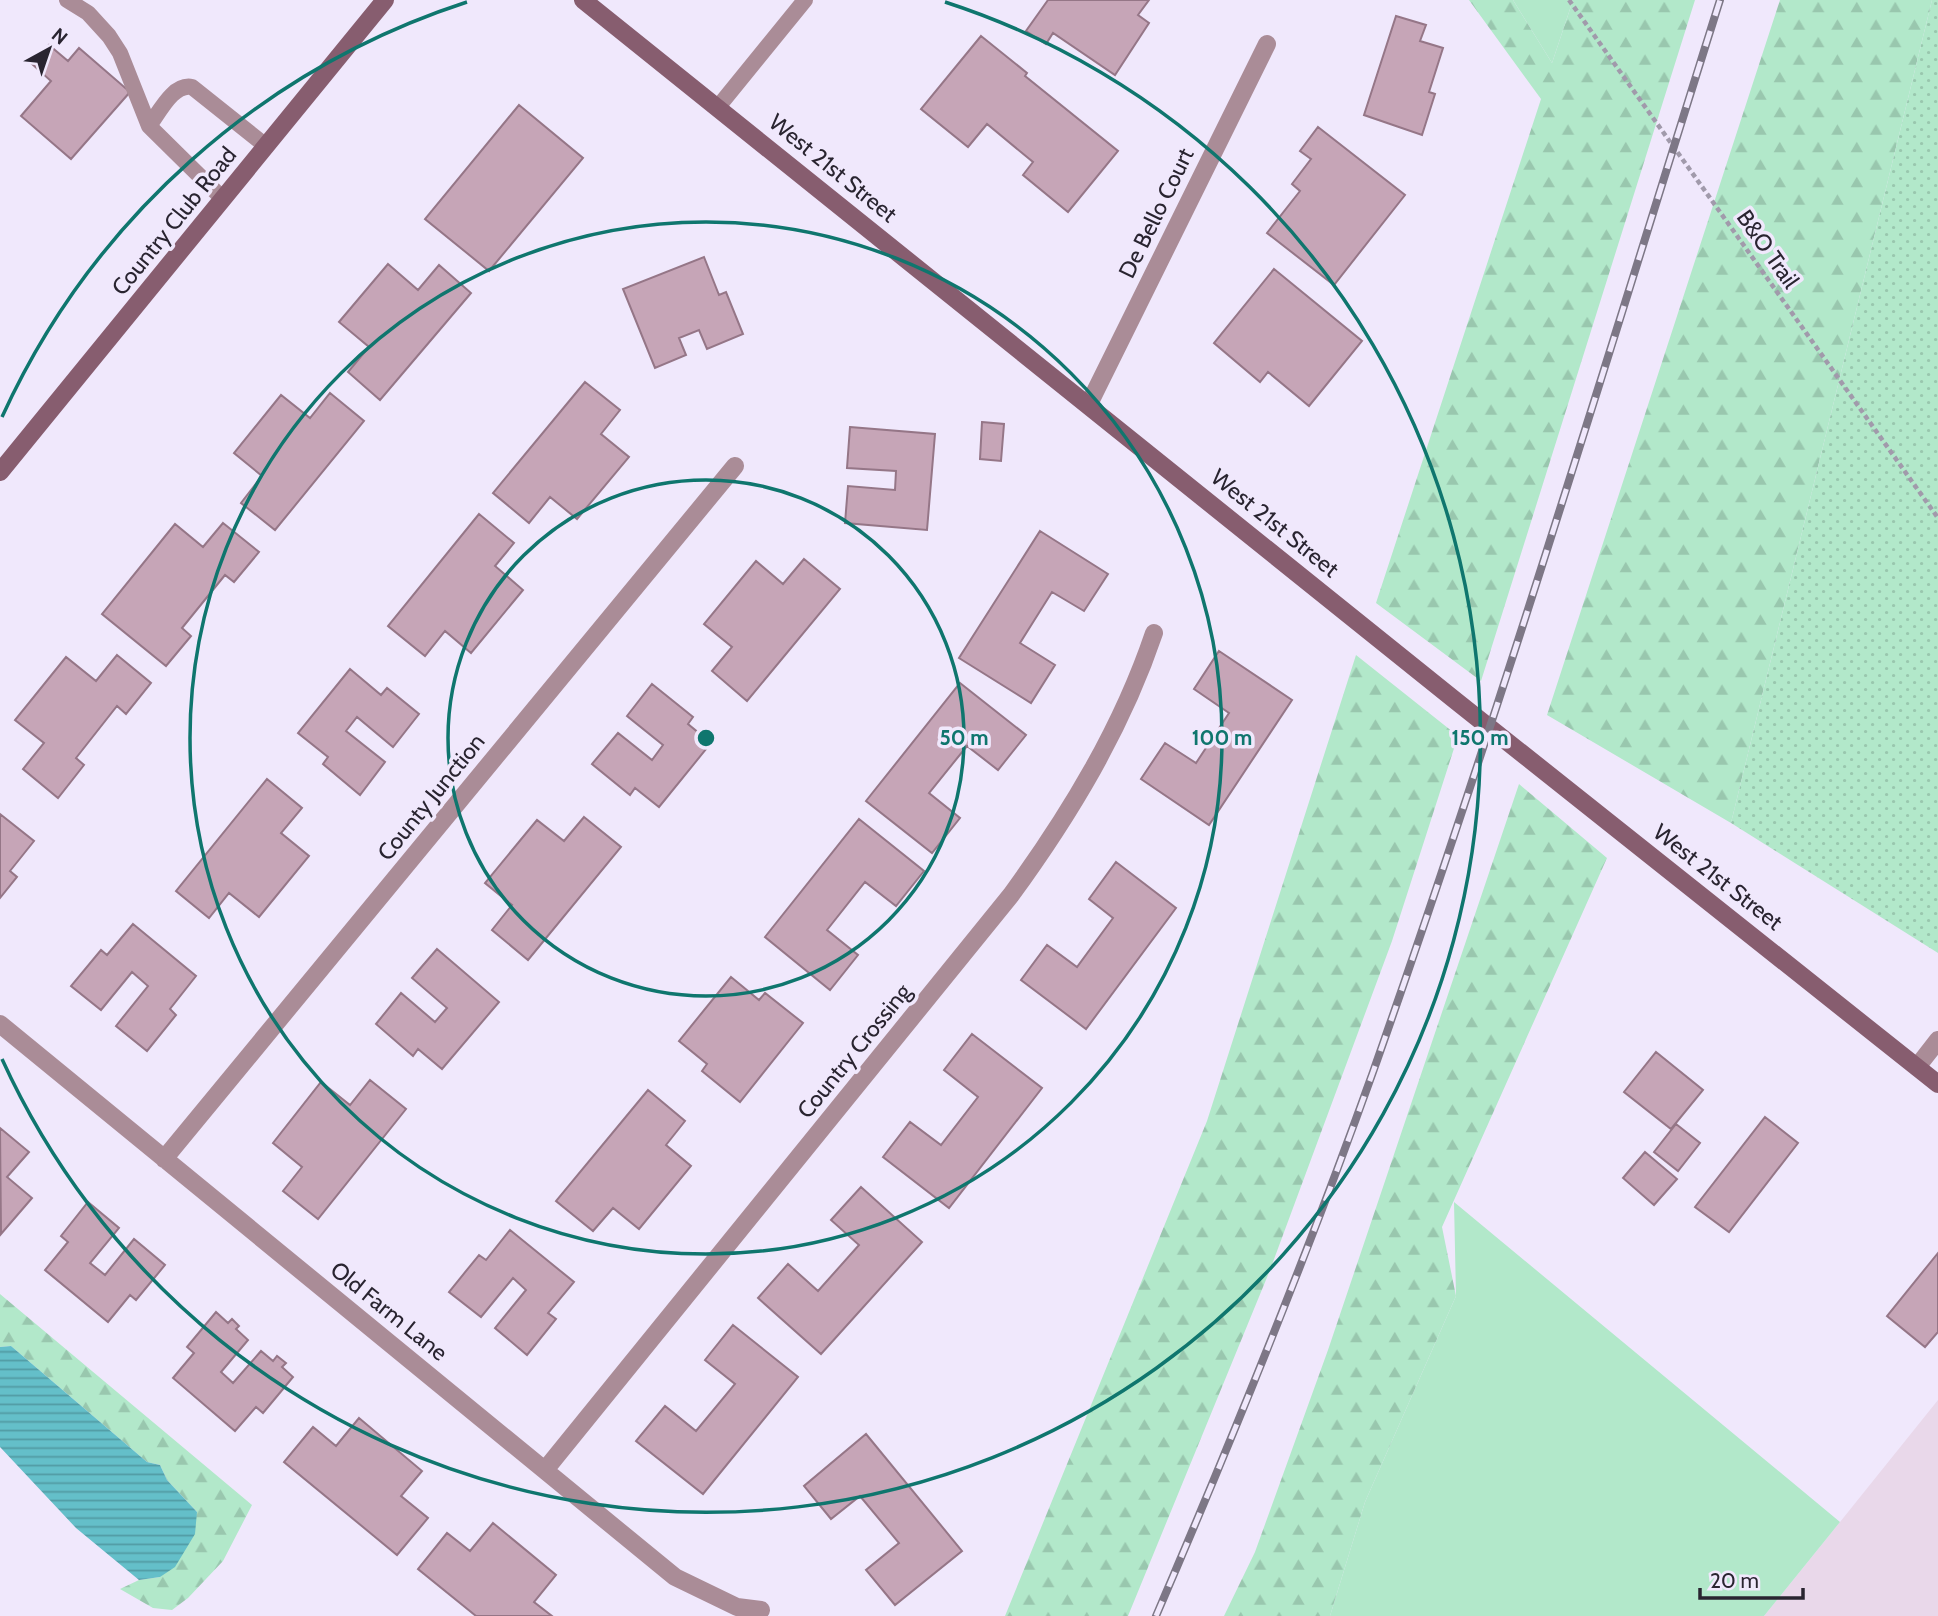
<svg xmlns="http://www.w3.org/2000/svg" width="1938" height="1616" font-family="Cabin,sans-serif">
	<defs>
		<pattern id="forest-firs" width="22" height="20" patternUnits="userSpaceOnUse" patternTransform="scale(1.75)"><rect width="22" height="20" fill="#b2e8ca"/><path d="M5 1l3.5 6h-7zM16 11l3.5 6h-7z" fill="#99c7ae"/></pattern>
		<pattern id="park-dots" width="8" height="8" patternUnits="userSpaceOnUse" patternTransform="scale(1.75)"><rect width="8" height="8" fill="#b2e8ca"/><path d="M2 2h.1M6 6h.1" fill="none" stroke="#99c7ae" stroke-width="1.8" stroke-linecap="round"/></pattern>
		<pattern id="water-rules" width="6" height="5" patternUnits="userSpaceOnUse" patternTransform="scale(1.75)"><rect width="6" height="5" fill="#64bfc9"/><path d="M0 2.5h6" fill="none" stroke="#529ba4"/></pattern>
	</defs>
	<rect width="100%" height="100%" fill="#f0e8fc"/>
	<path fill="#e9d8ea" d="M1938 1400V1616H1764L1840 1522Z"/>
	<path fill="#b2e8ca" d="M1513 0H1573L1552 63Z
		M1454 1202 1840 1522 1764 1616H1330L1365 1502 1456 1296Z"/>
	<path fill="url(#forest-firs)" d="M1469 0H1513L1552 63 1573 0H1695L1481 681 1376 603 1541 99Z
		M1780 0H1932L1731 823 1547 715Z
		M1356 655 1458 736 1392 941 1270 1270 1128 1616H1005L1207 1121Z
		M1519 784 1607 858 1442 1227 1456 1296 1365 1502 1330 1616H1224L1255 1552 1328 1350Z
		M0 1294 252 1505 223 1561 188 1598 172 1610 153 1608 120 1589 139 1580 160 1577 197 1512 167 1480 160 1465 147 1462 11 1346 0 1347Z"/>
	<path fill="url(#park-dots)" d="M1932 0H1938V953L1731 823Z"/>
	<path fill="url(#water-rules)" d="M11 1346 147 1462 160 1465 167 1480 197 1512 195 1534 175 1567 160 1577 139 1580 76 1528 0 1447V1347Z"/>
	<path fill="#c6a5b7" stroke="#957687" stroke-width="2" d="M1048 0H1149L1138 15 1149 23 1115 75 1053 33 1046 44 1026 31Z
		M1396 16 1426 25 1420 41 1443 48 1429 92 1435 94 1422 135 1364 115Z
		M981 36 1027 73 1025 76 1118 151 1068 212 1023 175 1033 162 987 124 968 147 921 109Z
		M49 45 68 61 79 48 130 92 71 159 21 116 51 81 32 64Z
		M519 105 583 158 489 271 425 219Z
		M1318 127 1405 195 1334 285 1267 233 1300 191 1292 184 1311 159 1300 151Z
		M704 257 719 295 726 292 743 334 707 349 699 330 679 338 686 355 655 368 623 289Z
		M388 264 418 290 439 265 471 293 380 400 348 372 369 347 339 322Z
		M1274 269 1362 341 1309 406 1268 372 1260 382 1214 343Z
		M585 382 620 410 601 434 629 457 577 519 550 497 529 523 493 493Z
		M330 393 364 421 275 530 241 503 262 476 234 453 281 395 310 418Z
		M982 422 1004 424 1001 461 980 459Z
		M850 427 935 434 927 530 845 523 848 486 895 490 896 471 847 468Z
		M479 514 514 543 495 566 523 590 471 653 445 631 425 656 388 626Z
		M223 523 259 552 234 582 225 575 182 628 191 636 166 666 102 614 175 524 203 547Z
		M1040 531 1108 574 1084 611 1052 592 1020 643 1055 665 1031 703 959 658Z
		M804 559 840 589 747 701 712 671 732 647 704 624 756 561 783 584Z
		M1219 651 1292 700 1209 825 1141 779 1165 743 1196 763 1229 713 1194 689Z
		M117 655 151 683 126 714 117 706 76 758 84 765 58 798 23 769 44 743 15 720 66 657 96 681Z
		M350 669 381 695 387 688 419 714 393 747 357 717 346 731 385 762 360 795 323 764 328 757 298 733Z
		M960 683 1026 735 998 770 967 746 929 793 960 818 932 853 866 801Z
		M652 684 693 717 688 724 711 743 659 807 635 788 630 795 592 764 618 733 652 760 663 745 627 716Z
		M267 779 302 808 281 833 309 856 259 917 229 893 209 918 176 891Z
		M0 814 34 841 10 871 17 877 0 898Z
		M584 817 621 847 528 960 492 930 512 905 485 883 537 820 564 841Z
		M859 819 924 871 896 906 865 882 827 930 858 955 830 990 765 937Z
		M1116 862 1176 908 1086 1029 1021 980 1047 945 1077 967 1113 918 1089 899Z
		M133 924 196 976 170 1009 176 1015 147 1051 116 1026 148 986 132 972 101 1010 71 986 101 950 107 955Z
		M437 949 499 1002 442 1069 418 1049 413 1056 376 1024 401 993 435 1022 447 1008 412 978Z
		M731 977 759 1000 765 993 803 1023 740 1102 702 1071 707 1064 679 1041Z
		M972 1034 1042 1088 949 1208 883 1157 910 1122 941 1145 978 1097 944 1070Z
		M1656 1052 1703 1090 1671 1129 1624 1092Z
		M370 1080 406 1109 318 1219 283 1191 302 1167 273 1143 321 1082 350 1105Z
		M648 1090 685 1121 666 1145 691 1166 639 1229 613 1208 593 1231 556 1201Z
		M1765 1117 1798 1143 1729 1232 1695 1207Z
		M1676 1124 1700 1143 1678 1171 1654 1152Z
		M0 1128 29 1152 7 1177 32 1198 1 1234Z
		M1645 1152 1677 1179 1654 1205 1623 1178Z
		M861 1187 922 1242 821 1354 758 1298 788 1264 818 1291 859 1245 831 1220Z
		M88 1202 119 1228 90 1263 105 1275 134 1239 165 1265 136 1300 130 1295 108 1322 45 1270 68 1242 61 1236Z
		M510 1230 574 1282 548 1313 556 1319 527 1355 495 1328 526 1290 513 1278 481 1317 449 1292 479 1255 486 1260Z
		M1938 1253V1332L1925 1347 1887 1316Z
		M216 1312 228 1323 232 1319 239 1326 236 1329 248 1340 221 1372 233 1383 261 1351 273 1361 277 1356 286 1363 282 1367 293 1377 263 1413 256 1407 235 1431 173 1378 194 1353 187 1347Z
		M733 1325 798 1377 703 1494 636 1441 665 1406 696 1431 735 1384 705 1360Z
		M359 1418 422 1471 401 1496 428 1518 397 1555 284 1462 313 1427 336 1446Z
		M866 1434 962 1551 895 1605 866 1570 899 1543 860 1496 831 1519 804 1486Z
		M493 1523 556 1575 534 1602 552 1616H476L418 1569 447 1533 470 1551Z"/>
	<g fill="none" stroke-linecap="round" stroke-linejoin="round">
		<path stroke="#a19aab" stroke-width="4.5" stroke-dasharray="5 3.5" stroke-linecap="butt" d="M1569 0 1938 518"/>
		<path stroke="#aa8c97" stroke-width="16" d="M67 0 88 13 109 36 120 53 149 126 223 199
			M718 107 805 0
			M149 126C159 113 173 83 192 87L266 146"/>
		<path stroke="#aa8c97" stroke-width="18" d="M1089 404 1267 44
			M0 1024 675 1577 737 1607 761 1610
			M1917 1067 1938 1040
			M164 1159 735 466
			M545 1470 1011 895C1070 814 1122 728 1154 633"/>
		<path stroke="#875d6f" stroke-width="18" d="M583 0 1456 701 1938 1084
			M0 472 385 0"/>
		<g stroke="#7d7786" stroke-width="8">
			<path id="rail" d="M1156 1616C1233 1437 1307 1256 1373 1072 1498 718 1607 358 1720 0"/>
		</g>
		<use href="#rail" stroke="#f0e8fc" stroke-width="5" stroke-dasharray="16" stroke-linecap="butt"/>
	</g>
	<g fill="none" stroke="#0f766e" stroke-width="3.5">
		<circle cx="706" cy="738" r="258"/>
		<circle cx="706" cy="738" r="516"/>
		<path d="M2 417A774 774 0 0 1 467 2M945 2A774 774 0 1 1 2 1059"/>
	</g>
	<g text-anchor="middle" stroke-width="7" stroke-linejoin="round" paint-order="stroke">
		<g font-size="23" fill="#292430" stroke="#f0e8fc">
			<text transform="translate(833 168) rotate(39)" y="8">West 21st Street</text>
			<text transform="translate(1156 213) rotate(-64)" y="8">De Bello Court</text>
			<text transform="translate(174 221) rotate(-51)" y="8">Country Club Road</text>
			<text transform="translate(1768 249) rotate(55)" y="8">B&amp;O Trail</text>
			<text transform="translate(1275 523) rotate(39)" y="8">West 21st Street</text>
			<text transform="translate(431 797) rotate(-51)" y="8">County Junction</text>
			<text transform="translate(1718 877) rotate(38)" y="8">West 21st Street</text>
			<text transform="translate(854 1051) rotate(-51)" y="8">Country Crossing</text>
			<text transform="translate(389 1311) rotate(39)" y="8">Old Farm Lane</text>
		</g>
	</g>
	<circle cx="706" cy="738" r="10" fill="#0f766e" stroke="#f0e8fc" stroke-width="3.5"/>
	<g font-size="21" text-anchor="middle" font-weight="bold" fill="#0f766e" stroke="#f0e8fc" stroke-width="7" stroke-linejoin="round" paint-order="stroke">
		<text x="964" y="745">50 m</text>
		<text x="1222" y="745">100 m</text>
		<text x="1480" y="745">150 m</text>
	</g>
	<g transform="translate(49 49) rotate(40)" stroke="#f0e8fc" stroke-width="5" paint-order="stroke">
	<path d="M0-5L12 26L0 18L-12 26Z" fill="#292430"/>
	<text y="-10" font-size="19" font-weight="bold" text-anchor="middle" fill="#292430">N</text>
	</g>
	<path d="M1700 1588v10h103v-10" fill="none" stroke="#292430" stroke-width="3.5"/>
	<text x="1710" y="1588" font-size="21" fill="#292430" stroke="#f0e8fc" stroke-width="5" paint-order="stroke">20 m</text>
</svg>
